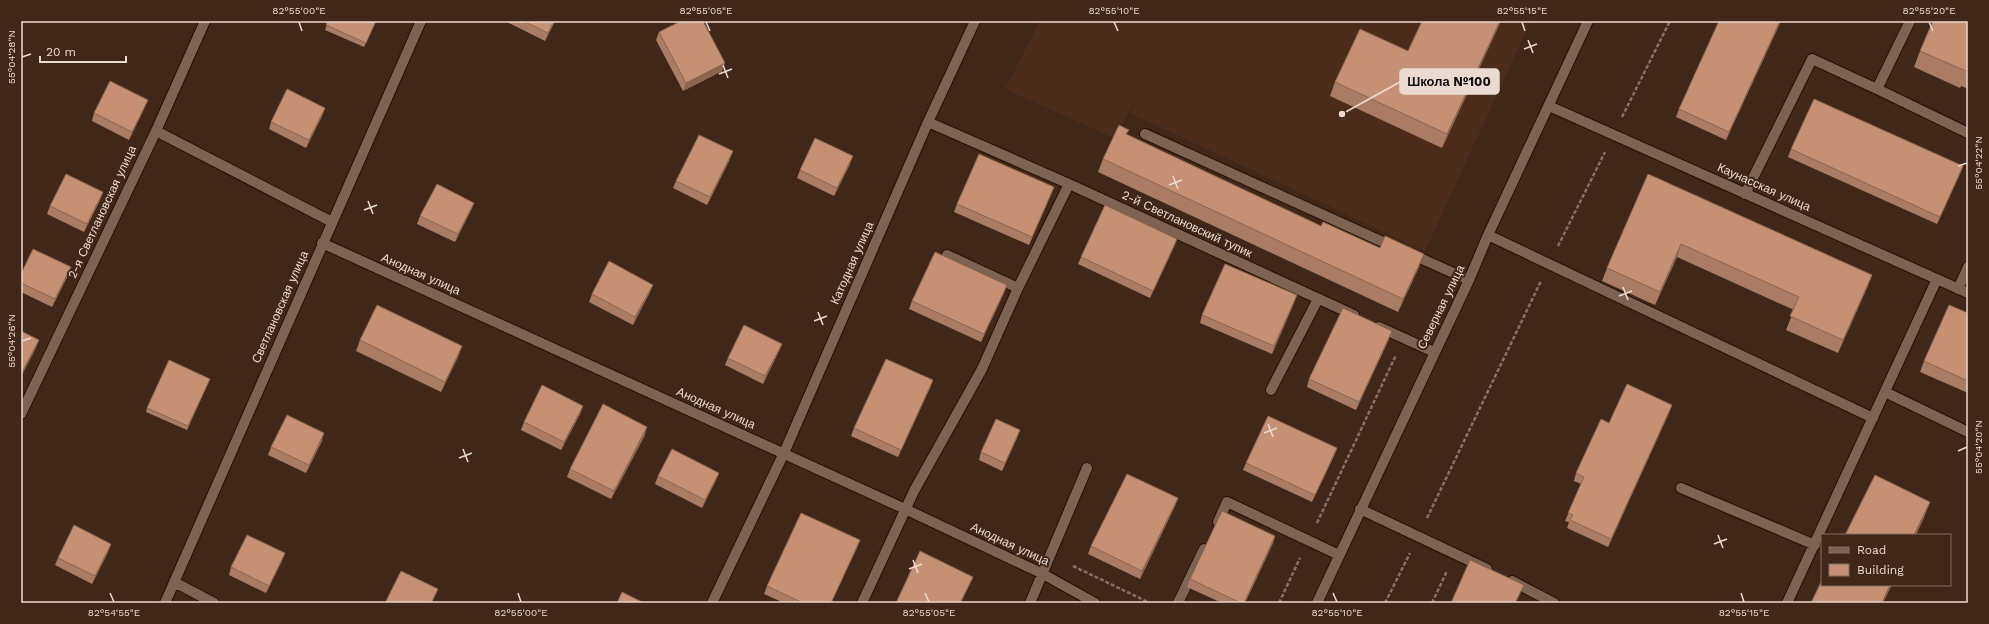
<svg xmlns="http://www.w3.org/2000/svg" width="1989" height="624" font-family="'Work Sans',sans-serif">
	<rect width="100%" height="100%" fill="#402719"/>
	<path fill="#4b2c1a" d="M1040 21H1531L1425 251 1130 113 1138 96 1114 138 1005 89Z"/>
	<g fill="none" stroke-linecap="round" stroke-linejoin="round">
		<g stroke="#260f03" stroke-width="12">
			<path id="minor" d="M1877 89 1968 133
				M1549 106 1968 293
				M928 122 1069 184 1354 315
				M156 131 332 222
				M1145 134 1394 247
				M1745 194 1812 59 1877 89 1910 21
				M1488 235 1873 418
				M322 243 905 509 1043 574 1095 603
				M1411 254 1469 280
				M947 255 1018 288
				M1958 289 1968 267
				M1379 327 1434 352
				M1271 390 1318 299
				M1885 392 1968 432
				M21 414 156 131 205 21
				M1681 488 1815 545
				M1360 509 1487 569
				M1218 522 1227 502 1339 555
				M1512 581 1554 603
				M174 582 214 603
				M165 603 421 21
				M712 603 784 453 928 122 975 21
				M862 603 914 491 982 369 1018 288 1069 184
				M1030 603 1087 468
				M1178 603 1204 549
				M1317 603 1469 280 1488 235 1588 21
				M1787 603 1937 279"/>
		</g>
		<path stroke="#877165" stroke-width="2.5" stroke-dasharray="4 2" stroke-linecap="butt" d="M1622 117 1670 21
			M1558 246 1605 152
			M1427 518 1541 281
			M1317 523 1396 355
			M1073 566 1150 603
			M1279 603 1300 558
			M1385 603 1410 553
			M1432 603 1447 571"/>
		<use href="#minor" stroke="#7e6252" stroke-width="10"/>
	</g>
	<path fill="#a97c63" d="M328 21H376L364 47 325 30Z
		M508 21H555L545 41 507 22Z
		M1501 21 1442 148 1330 96 1335 82 1408 51Z
		M1719 21H1781L1726 140 1676 117 1679 109Z
		M1968 21V84L1966 88 1961 86 1960 88 1914 67 1920 51Z
		M659 32 725 63 722 71 683 91 656 40Z
		M145 107 129 140 92 121 94 113Z
		M325 108 322 116 306 148 269 129 271 122Z
		M1127 135 1321 226 1380 248 1424 254 1419 267 1398 312 1098 172 1103 159Z
		M1791 149 1963 166 1960 174 1937 224 1788 157Z
		M730 159 707 205 673 188 676 181Z
		M850 164 834 196 797 178 800 170Z
		M1648 174 1872 275 1867 288 1838 353 1786 330 1794 310 1677 257 1655 305 1602 281 1607 268Z
		M1054 187 1029 245 954 212 957 204Z
		M103 192 100 200 84 232 47 214 50 206Z
		M474 203 471 210 455 242 417 224 420 216Z
		M1177 239 1174 247 1150 298 1078 264 1081 257Z
		M21 274 68 275 52 307 21 292Z
		M1007 285 1004 293 981 342 909 309 912 301Z
		M650 292 633 325 589 302 592 294Z
		M1294 303 1272 354 1200 323 1202 315Z
		M1968 313V393L1920 372 1924 361Z
		M1389 339 1356 410 1307 387 1309 379Z
		M360 340 462 346 458 357 441 392 356 351Z
		M782 344 779 351 763 384 725 365 728 358Z
		M210 379 187 430 146 412 147 408Z
		M933 380 930 388 898 457 851 436 854 428Z
		M1672 405 1669 413 1608 547 1567 528 1569 522 1565 521 1581 484 1574 481 1576 473 1609 423Z
		M583 406 580 414 561 450 521 430 524 422Z
		M645 435 611 499 567 477 570 469Z
		M1017 438 1002 471 979 460 981 452Z
		M322 441 306 473 268 455 271 447Z
		M1337 448 1334 456 1312 502 1243 470 1246 463Z
		M719 473 716 480 702 508 655 484 658 476Z
		M1178 498 1175 506 1140 579 1088 554 1091 546Z
		M1275 536 1273 543 1245 603H1222L1187 587 1190 579Z
		M860 540 857 548 831 603H784L764 594 767 586Z
		M111 544 108 552 92 584 55 565 58 558Z
		M282 561 266 593 229 575 231 567Z"/>
	<path fill="#8a6550" d="M554 21H555L545 41 548 33Z
		M1500 21H1501L1442 148 1447 134Z
		M1780 21H1781L1726 140 1729 132Z
		M725 63 722 71 683 91 686 83Z
		M148 100 145 107 129 140 132 132Z
		M325 108 322 116 306 148 309 140Z
		M733 151 730 159 707 205 710 197Z
		M853 156 850 164 834 196 837 188Z
		M1963 166 1960 174 1937 224 1940 217Z
		M1054 187 1051 195 1029 245 1032 237Z
		M103 192 100 200 84 232 87 224Z
		M474 203 471 210 455 242 458 234Z
		M1177 239 1174 247 1150 298 1153 291Z
		M1681 244 1677 257 1655 305 1660 292Z
		M1424 254 1419 267 1398 312 1403 299Z
		M71 267 68 275 52 307 55 299Z
		M1872 275 1867 288 1838 353 1843 340Z
		M653 285 650 292 633 325 635 317Z
		M1007 285 1004 293 981 342 984 334Z
		M1297 295 1294 303 1272 354 1274 346Z
		M1392 331 1389 339 1356 410 1359 402Z
		M39 340 36 348 21 377 22 372Z
		M782 344 779 351 763 384 765 376Z
		M462 346 458 357 441 392 445 382Z
		M933 380 930 388 898 457 901 450Z
		M1672 405 1669 413 1608 547 1611 539Z
		M583 406 580 414 561 450 564 442Z
		M647 427 645 435 611 499 614 491Z
		M1020 430 1017 438 1002 471 1005 463Z
		M324 433 322 441 306 473 309 465Z
		M1337 448 1334 456 1312 502 1315 495Z
		M719 473 716 480 702 508 705 500Z
		M1178 498 1175 506 1140 579 1142 571Z
		M1930 502 1924 518 1916 535H1914Z
		M1275 536 1273 543 1245 603H1244Z
		M860 540 857 548 831 603Z
		M111 544 108 552 92 584 95 576Z
		M285 553 282 561 266 593 269 586Z
		M973 577 970 584 961 603H960Z
		M1524 585 1516 603H1515Z
		M1890 585H1892L1883 603H1882Z
		M438 589 432 603H431Z"/>
	<path fill="#c59073" stroke="#8a6550" d="M328 21H376L366 43 326 25Z
		M523 21H554L548 33Z
		M681 21H703L725 63 686 83 659 32Z
		M1422 21H1500L1447 134 1335 82 1360 29 1408 51Z
		M1719 21H1780L1729 132 1679 109Z
		M1933 21H1968V70H1967L1966 71 1920 51Z
		M110 81 148 100 132 132 94 113Z
		M287 89 325 108 309 140 271 122Z
		M1814 99 1963 166 1940 217 1791 149Z
		M1119 125 1129 130 1126 134 1321 226 1323 222 1380 248 1385 236 1424 254 1403 299 1103 159Z
		M699 135 733 151 710 197 676 181Z
		M815 138 853 156 837 188 800 170Z
		M979 154 1054 187 1032 237 957 204Z
		M66 174 103 192 87 224 50 206Z
		M1648 174 1872 275 1843 340 1790 316 1799 297 1681 244 1660 292 1607 268Z
		M437 184 474 203 458 234 420 216Z
		M1105 205 1177 239 1153 291 1081 257Z
		M33 249 71 267 55 299 21 283V274Z
		M935 252 1007 285 984 334 912 301Z
		M609 261 653 285 635 317 592 294Z
		M1225 264 1297 295 1274 346 1202 315Z
		M377 305 462 346 445 382 360 340Z
		M1949 305 1968 313V381L1924 361Z
		M1343 308 1392 331 1359 402 1309 379Z
		M744 325 782 344 765 376 728 358Z
		M21 331 39 340 22 372 21 371Z
		M886 359 933 380 901 450 854 428Z
		M169 360 210 379 188 426 147 408Z
		M1627 384 1672 405 1611 539 1570 520 1573 515 1568 513 1584 477 1576 473 1601 419 1609 423Z
		M542 385 583 406 564 442 524 422Z
		M603 404 647 427 614 491 570 469Z
		M287 415 324 433 309 465 271 447Z
		M1268 416 1337 448 1315 495 1246 463Z
		M996 419 1020 430 1005 463 981 452Z
		M672 449 719 473 705 500 658 476Z
		M1127 474 1178 498 1142 571 1091 546Z
		M1875 475 1930 502 1914 535H1845Z
		M1222 511 1275 536 1244 603H1241L1190 579Z
		M801 513 860 540 831 603H803L767 586Z
		M74 525 111 544 95 576 58 558Z
		M247 535 285 553 269 586 231 567Z
		M920 551 973 577 960 603H896Z
		M1470 560 1524 585 1515 603H1451Z
		M401 571 438 589 431 603H385Z
		M1822 580V585H1890L1882 603H1811Z
		M622 592 644 603H617Z"/>
	<path fill="none" stroke="#ebdad1" stroke-width="1.5" d="M299 22 302 31M706 22 710 31M1114 22 1118 31M1522 22 1525 31M1929 22 1933 31M1528 40 1533 53M1524 49 1537 44M22 57 31 54M723 65 728 78M719 74 732 69M1958 166 1967 163M1173 176 1178 189M1169 185 1182 180M368 201 373 214M364 210 377 205M1623 287 1628 300M1619 296 1632 291M818 312 823 325M814 321 827 316M22 341 31 338M1268 424 1273 437M1264 433 1277 428M463 449 468 462M1958 451 1967 447M459 458 472 453M1718 535 1723 548M1714 544 1727 539M913 560 918 573M909 569 922 564M110 593 114 602M518 593 521 602M925 593 929 602M1333 593 1337 602M1741 593 1744 602"/>
	<g text-anchor="middle" stroke-width="4" stroke-linejoin="round" paint-order="stroke">
		<g font-size="12" fill="#ebdad1" stroke="#402719">
			<text transform="translate(1764 187) rotate(24)" y="4">Каунасская улица</text>
			<text transform="translate(102 212) rotate(-65)" y="4">2-я Светлановская улица</text>
			<text transform="translate(1187 224) rotate(25)" y="4">2-й Светлановский тупик</text>
			<text transform="translate(852 263) rotate(-66)" y="4">Катодная улица</text>
			<text transform="translate(421 274) rotate(24)" y="4">Анодная улица</text>
			<text transform="translate(280 307) rotate(-66)" y="4">Светлановская улица</text>
			<text transform="translate(1441 307) rotate(-64)" y="4">Северная улица</text>
			<text transform="translate(716 408) rotate(24)" y="4">Анодная улица</text>
			<text transform="translate(1010 544) rotate(25)" y="4">Анодная улица</text>
		</g>
	</g>
	<path fill="none" stroke="#ebdad1" stroke-width="1.5" d="M1342 114L1400 82"/>
	<circle fill="#ebdad1" stroke="#402719" stroke-width="1.5" cx="1342" cy="114" r="4"/>
	<rect fill="#ebdad1" stroke="#ebdad1" stroke-width="1.5" x="1400" y="69" width="99" height="25" rx="4"/>
	<g font-size="13" text-anchor="middle" font-weight="bold" fill="#111">
		<text x="1449" y="86">Школа №100</text>
	</g>
	<rect width="1989" height="624" fill="none" stroke="#402719" stroke-width="44"/>
	<rect x="1821" y="534" width="130" height="52" fill="#402719" stroke="#846f63"/>
	<rect x="1829" y="547" width="20" height="6" fill="#7e6252" stroke="#846f63"/>
	<text x="1857" y="554" font-size="12" fill="#ebdad1">Road</text>
	<rect x="1829" y="564" width="20" height="12" fill="#c59073" stroke="#846f63"/>
	<text x="1857" y="574" font-size="12" fill="#ebdad1">Building</text>
	<path d="M40 56v6h86v-6" fill="none" stroke="#ebdad1" stroke-width="2"/>
	<text x="46" y="56" font-size="12" fill="#ebdad1" stroke="#402719" stroke-width="3" paint-order="stroke">20 m</text>
	<rect x="22" y="22" width="1945" height="580" fill="none" stroke="#ebdad1" stroke-width="1.5"/>
	<g font-size="10" text-anchor="middle" fill="#ebdad1">
		<text x="299" y="14">82°55'00"E</text>
		<text x="706" y="14">82°55'05"E</text>
		<text x="1114" y="14">82°55'10"E</text>
		<text x="1522" y="14">82°55'15"E</text>
		<text x="1929" y="14">82°55'20"E</text>
		<text transform="translate(11 57) rotate(-90)" y="4">55°04'28"N</text>
		<text transform="translate(1978 163) rotate(-90)" y="4">55°04'22"N</text>
		<text transform="translate(11 341) rotate(-90)" y="4">55°04'26"N</text>
		<text transform="translate(1978 447) rotate(-90)" y="4">55°04'20"N</text>
		<text x="114" y="616">82°54'55"E</text>
		<text x="521" y="616">82°55'00"E</text>
		<text x="929" y="616">82°55'05"E</text>
		<text x="1337" y="616">82°55'10"E</text>
		<text x="1744" y="616">82°55'15"E</text>
	</g>
</svg>
